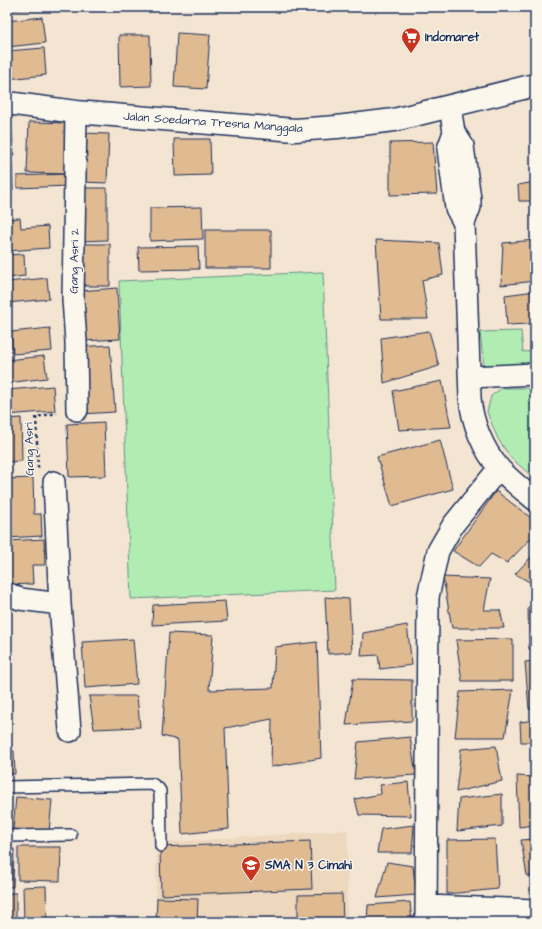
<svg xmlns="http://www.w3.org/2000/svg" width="542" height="929" font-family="'Architects Daughter',sans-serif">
	<rect width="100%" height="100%" fill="#f3e5d1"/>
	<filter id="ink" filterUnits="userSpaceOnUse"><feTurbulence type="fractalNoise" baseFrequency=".025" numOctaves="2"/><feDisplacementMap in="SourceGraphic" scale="8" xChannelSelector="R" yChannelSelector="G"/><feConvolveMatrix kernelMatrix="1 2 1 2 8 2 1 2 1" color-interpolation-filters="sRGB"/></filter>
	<g filter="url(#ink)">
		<path fill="#edd8be" d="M348 830 347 922H156V843Z"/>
		<path fill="#b1edb2" stroke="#668e88" d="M323 272 335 590 131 599 119 281Z
			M521 331 523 352 535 351V365L484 367 480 332Z
			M502 388H535V479L511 458 498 439 487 412 491 396Z"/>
		<path fill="#e0ba91" stroke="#1b2f5e" d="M7 7H37V9L7 10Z
			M124 7H156V11L124 8Z
			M42 17 45 43 7 47V21Z
			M177 33 210 35 206 89 174 87Z
			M119 35H150L151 86 120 87Z
			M44 48 46 75 7 79V51Z
			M29 122 68 123 67 174 27 173Z
			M11 123 14 155 7 156V124Z
			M83 133 109 134 107 183 81 182Z
			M174 139H210L211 175 175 176Z
			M433 142 437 194 390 195V143Z
			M7 163H12L13 190H7Z
			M68 174V186L17 188V176Z
			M535 182V201H519L518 185Z
			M79 188H107V240L79 241Z
			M202 207 203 239 150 241V208Z
			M20 218 21 228 48 226 49 248 7 251V219Z
			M205 230H271V268H205Z
			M376 240 439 243 443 275 422 280 428 319H381Z
			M535 240V281L501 285 503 243Z
			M79 244H110V286H79Z
			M198 246 199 269 139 270 138 247Z
			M24 254 25 276 7 278V255Z
			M47 278 49 299 7 303V282Z
			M117 288 120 339 82 341 79 291Z
			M535 291V343L534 344 530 324 507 325 505 295Z
			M50 328 52 351 13 354 11 332Z
			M429 331 439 366 384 383 381 338Z
			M110 345 115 412 82 414 77 347Z
			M44 356 47 378 7 383V360Z
			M442 381 451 427 399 430 393 391Z
			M53 386 55 411 7 415V390Z
			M21 418 22 461 7 462V419Z
			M104 422 106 476 69 477 67 424Z
			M440 440 453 489 392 506 377 457Z
			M33 478 34 514H41L42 536 7 538V479Z
			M496 491 535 521V534L507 563 491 554 479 567 453 551Z
			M44 539 45 565H32L33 584 7 585V541Z
			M535 553V585L515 574Z
			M443 577 490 579 484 610H500L504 628H452Z
			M325 597 349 599 352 652 328 654Z
			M225 601 227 621 152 625 153 605Z
			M535 605V649H529L528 607Z
			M407 625 412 665 380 669 378 655 361 656 363 633Z
			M169 633 213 635 209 690 273 688 275 647 317 642 321 758 271 767 272 719 225 728 229 829 182 834 178 740 162 736Z
			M133 639 137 684 85 688 82 642Z
			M513 639V681H462L456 640Z
			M535 661V709H529L525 662Z
			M353 679 412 680V721L346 725Z
			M513 690 505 737H455L460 692Z
			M89 696H137L140 727 94 729Z
			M7 719H9L10 744H7Z
			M535 720V742H521L520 722Z
			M410 737 416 775 354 779 358 742Z
			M496 746 502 781 456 792 461 749Z
			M7 751H14L15 774H7Z
			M517 776 535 777V825L519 827Z
			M408 782 411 816 359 815 355 799 381 794 380 785Z
			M502 794V826L457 831 459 799Z
			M16 797 52 800 49 832 13 829Z
			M414 825 412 853H377L381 829Z
			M495 839 498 889 447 894V840Z
			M535 839V876H527L521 840Z
			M310 841 312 889 161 895 160 847Z
			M18 847H61L60 881 18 880Z
			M7 849H14L13 887H7Z
			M387 862 413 866 416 895 377 898Z
			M46 886 47 921 24 922 23 887Z
			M7 893H16V919L7 920Z
			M342 894 343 922H298V895Z
			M157 898 198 899 197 922H156Z
			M410 902 412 922H367L368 905Z"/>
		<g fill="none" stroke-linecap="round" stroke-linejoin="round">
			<g stroke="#1b2f5e" stroke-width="14">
				<path id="lane" d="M7 787 152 784 158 788 160 791 161 846
					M7 836 71 835"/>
			</g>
			<g stroke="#1b2f5e" stroke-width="24">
				<path id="street" d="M450 107 454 132 463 146 470 199V207L464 223 470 398C472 422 483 450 500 469 510 480 523 490 535 500
					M76 112 73 299 76 342 77 410
					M454 132 448 149 456 208 464 223
					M470 377 535 374
					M54 482 60 604 70 731
					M7 593 20 599 60 604
					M426 906 535 910
					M426 922 428 597 438 551 453 525 499 468"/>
			</g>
			<g stroke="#1b2f5e" stroke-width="25">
				<path id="secondary" d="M7 103 76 112 295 130 337 127 394 120 535 85"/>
			</g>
			<path stroke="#1b2f5e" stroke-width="2.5" stroke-dasharray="3 3" stroke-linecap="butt" d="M38 468 36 417 57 413"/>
			<use href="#lane" stroke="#fbf7ec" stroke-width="11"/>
			<use href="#street" stroke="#fbf7ec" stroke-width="21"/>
			<use href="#secondary" stroke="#fbf7ec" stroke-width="22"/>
		</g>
	</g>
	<defs>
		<g id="supermarket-pin" transform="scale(1)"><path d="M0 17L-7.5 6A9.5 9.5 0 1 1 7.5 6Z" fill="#c8321e" stroke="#fbf7ec"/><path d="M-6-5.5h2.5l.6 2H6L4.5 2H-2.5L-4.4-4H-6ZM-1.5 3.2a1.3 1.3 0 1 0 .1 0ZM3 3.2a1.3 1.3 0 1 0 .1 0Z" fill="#fff"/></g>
		<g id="school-pin" transform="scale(1)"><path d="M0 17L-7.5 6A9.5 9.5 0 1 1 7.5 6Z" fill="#c8321e" stroke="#fbf7ec"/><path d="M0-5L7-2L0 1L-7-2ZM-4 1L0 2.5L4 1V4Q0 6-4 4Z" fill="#fff"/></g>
	</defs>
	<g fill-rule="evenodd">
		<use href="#supermarket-pin" x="411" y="37"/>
		<use href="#school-pin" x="251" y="865"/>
	</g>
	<g text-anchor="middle" stroke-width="3" stroke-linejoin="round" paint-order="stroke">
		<g font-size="12" font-weight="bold" fill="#1b2f5e" stroke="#fbf7ec" text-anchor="start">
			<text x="425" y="41">Indomaret</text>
			<text x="265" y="869">SMA N 3 Cimahi</text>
		</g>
		<g font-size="12" fill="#1b2f5e" stroke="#fbf7ec">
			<text transform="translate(213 122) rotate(4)" y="4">Jalan Soedarna Tresna Manggala</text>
			<text transform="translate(74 261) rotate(-89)" y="4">Gang Asri 2</text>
			<text transform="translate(29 449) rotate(-91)" y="4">Gang Asri</text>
		</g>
	</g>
	<rect width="542" height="929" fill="none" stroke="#fbf7ec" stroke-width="24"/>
	<rect x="12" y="12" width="518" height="905" fill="none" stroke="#1b2f5e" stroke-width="1.5" filter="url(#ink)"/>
</svg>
